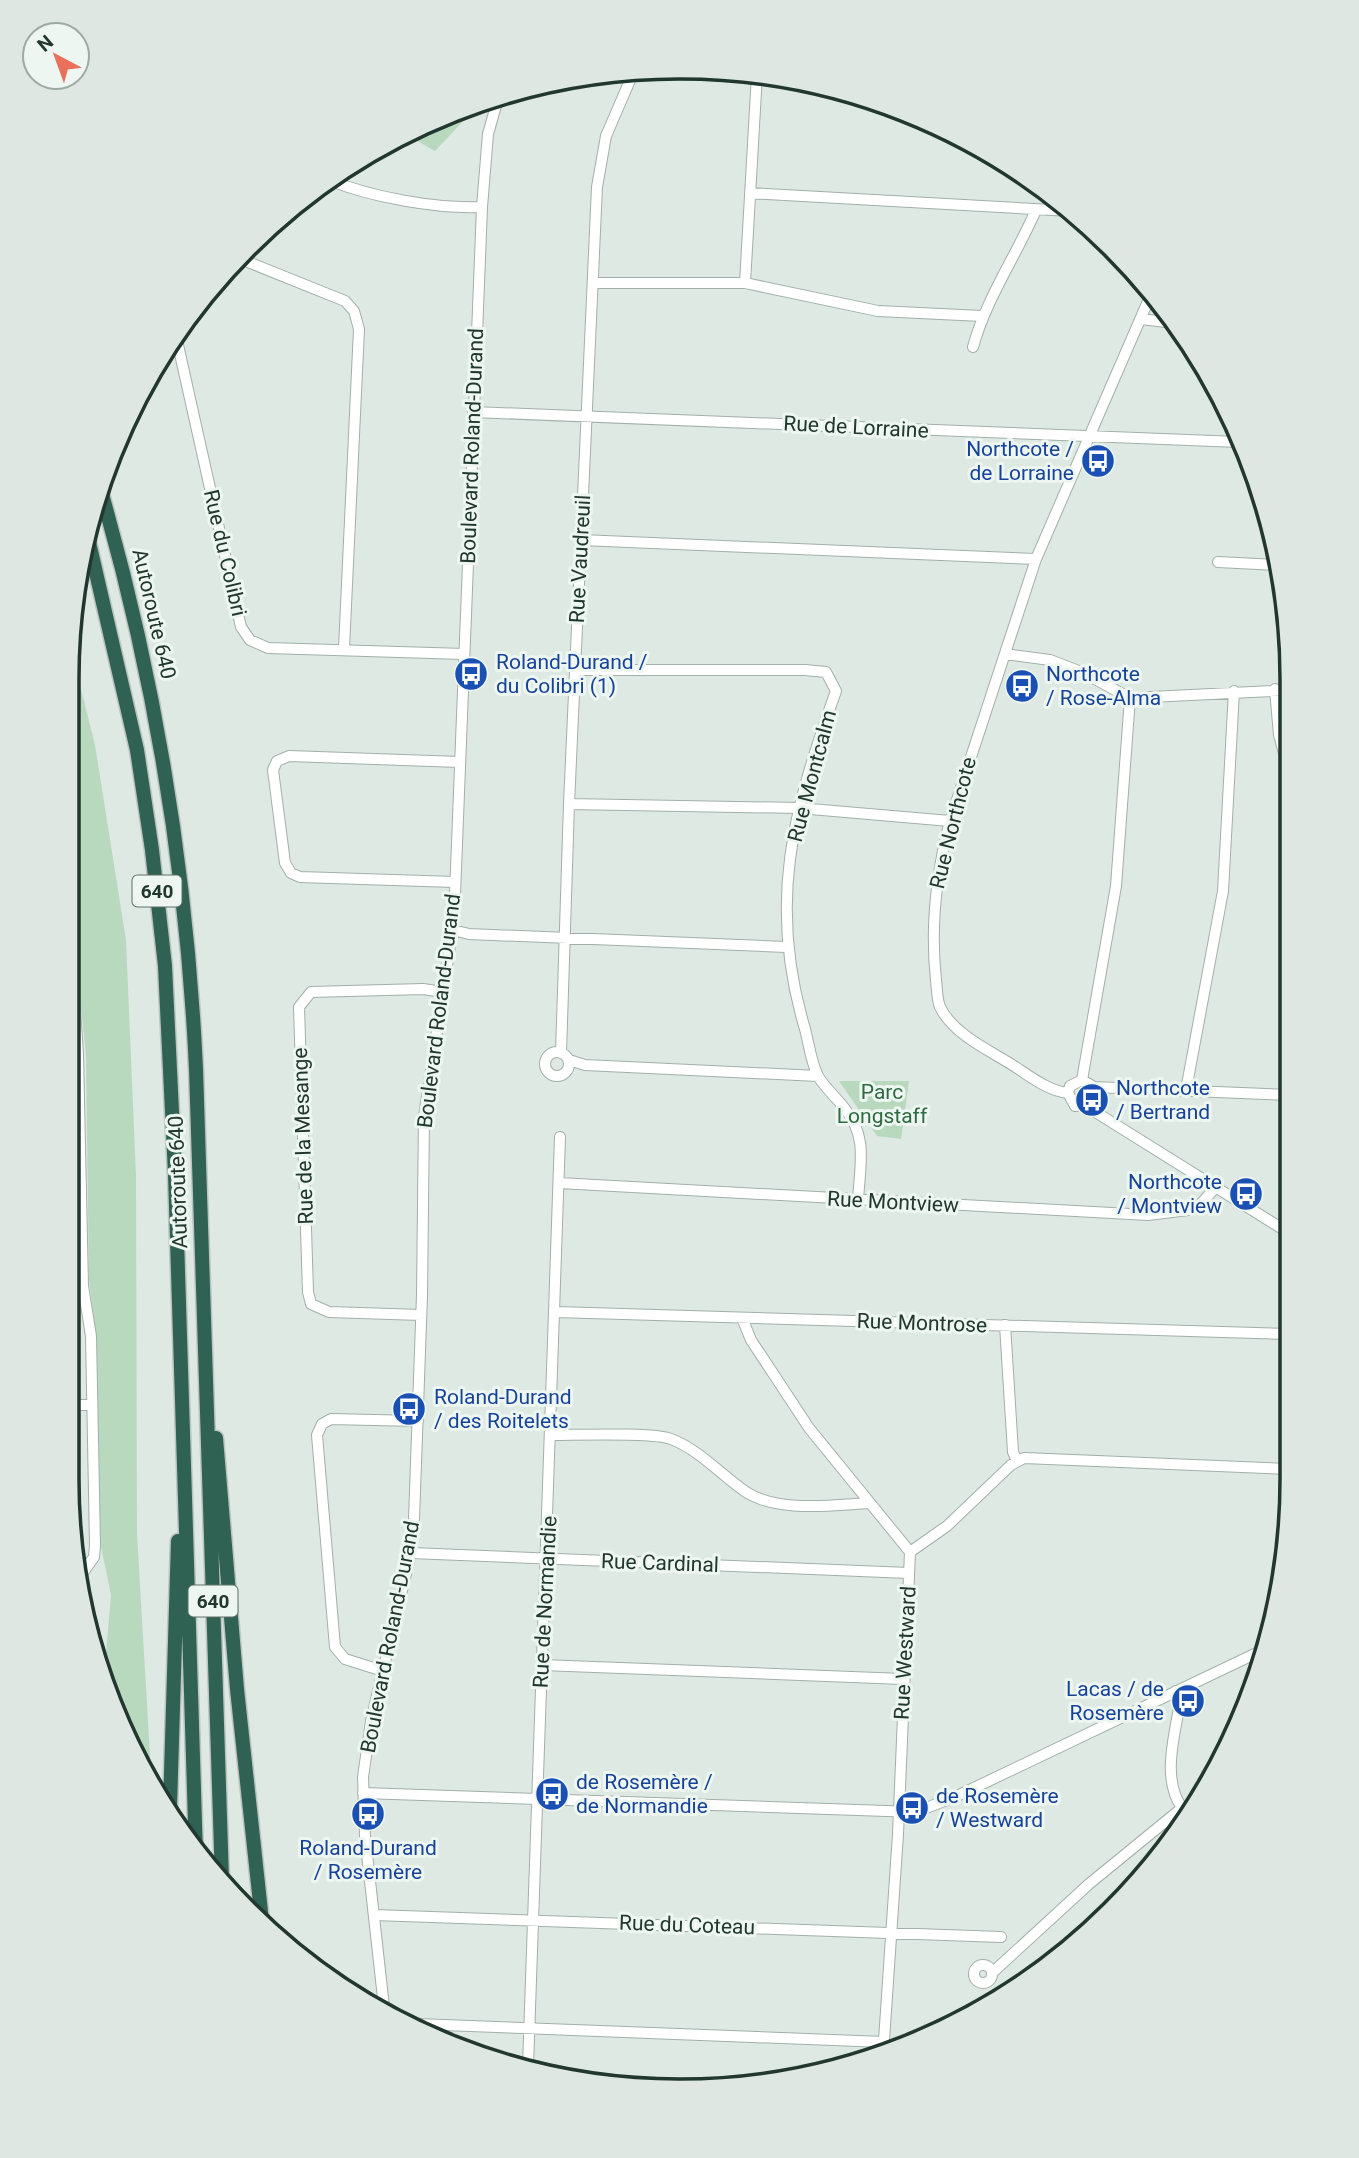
<svg xmlns="http://www.w3.org/2000/svg" width="1359" height="2158" font-family="Roboto,sans-serif">
	<rect width="100%" height="100%" fill="#dee9e3"/>
	<path fill="#b8d9be" d="M485 98 435 151 405 134 482 99Z
		M71 649 95 745 126 940 136 1176 137 1534 151 1772 98 1668 105 1665 111 1595 98 1532 97 1342 89 1280 86 1055 70 903Z
		M839 1081H909L901 1139 877 1136Z"/>
	<g fill="none" stroke-linecap="round" stroke-linejoin="round">
		<g stroke="#a2b0a9" stroke-width="12">
			<path id="minor" d="M329 180C371 197 436 209 482 207
				M750 193 1071 211
				M238 258 345 301 354 311 359 329 344 648
				M593 283H745L878 311 982 316
				M745 283 757 74
				M1141 319 1174 323
				M176 336 241 627 250 640 268 648 464 654
				M973 347C986 299 1016 256 1036 210
				M473 412 1239 442
				M581 540 1036 559
				M1218 562 1279 565
				M1005 654 1050 660 1084 673 1130 698 1291 690
				M575 670H805L826 672 836 691C793 811 767 903 805 1029 809 1044 811 1062 818 1076 824 1087 837 1098 845 1109 868 1137 860 1165 858 1200
				M1275 689 1279 735 1291 779
				M569 804 799 808 950 821
				M455 882 300 877 291 873 285 863 273 770 277 761 289 756 460 762
				M453 930 469 934 786 947
				M70 938 78 1054 83 1286 91 1336 95 1545 94 1557 82 1574
				M545 1064a12 12 0 1 1 24 0a12 12 0 1 1-24 0Z
				M561 1053 569 804 597 187 606 136 634 71
				M569 1060 585 1065 818 1076
				M1082 1080 1116 886 1130 698
				M1082 1080 1094 1087 1289 1095
				M1186 1090 1223 891 1234 691
				M1068 1093C1046 1091 1025 1072 1006 1061 984 1048 952 1032 940 1007 937 1000 937 989 936 980 930 925 936 874 950 821L1036 559 1152 292
				M1068 1093 1075 1106 1089 1105
				M1068 1093 1070 1086 1082 1080
				M1089 1105 1097 1113 1289 1233
				M68 1176 80 1177
				M559 1183 1148 1215 1196 1209 1216 1187
				M68 1286H83
				M556 1312 1288 1334
				M421 1315 329 1312 311 1304 308 1292 299 1007 311 992 423 989 443 992
				M742 1318 751 1340 809 1428 910 1552 898 1834 883 2055
				M1005 1325 1013 1452 1017 1461
				M67 1405H91
				M552 1435C577 1435 653 1432 671 1439 700 1450 721 1475 746 1492 779 1513 832 1505 869 1503
				M910 1552 947 1526 1011 1465 1024 1458 1288 1469
				M411 1553 909 1573
				M542 1665 903 1679
				M383 1671 345 1659 335 1647 317 1435 322 1424 331 1419 418 1421
				M1176 1691 1180 1702C1175 1735 1161 1778 1182 1808
				M363 1793 916 1812 957 1796 1263 1650
				M374 1915 1001 1937
				M974 1974a9 9 0 1 1 18 0a9 9 0 1 1-18 0Z
				M992 1973 1089 1884 1182 1808 1192 1806
				M384 2007 365 1836 363 1777 371 1721 409 1561 414 1519 422 1295 424 1116 454 920 482 207 488 134 499 95
				M417 2024 884 2042
				M528 2067 560 1137"/>
		</g>
		<g stroke="#bcc3c1" stroke-width="17">
			<path id="highway" d="M101 491C155 679 187 873 196 1069L222 1880
				M88 538 137 750 152 850 165 966 175 1174 196 1855
				M216 1438 237 1689 262 1921
				M170 1807 178 1541"/>
		</g>
		<use href="#minor" stroke="#fff" stroke-width="10"/>
		<use href="#highway" stroke="#2f6252" stroke-width="14"/>
	</g>
	<defs>
		<g id="bus-disc" transform="scale(1.75)"><circle r="9.5" fill="#1a4fb4" stroke="#eef6f1"/><path d="M-5-6H5V4H4V6H2V4H-2V6H-4V4H-5ZM-3.5-4V0h7V-4ZM-3.5 1.2v1.5H-2V1.2ZM2 1.2v1.5H3.5V1.2Z" fill="#fff"/></g>
	</defs>
	<g fill-rule="evenodd">
		<use href="#bus-disc" x="1098" y="461"/>
		<use href="#bus-disc" x="471" y="674"/>
		<use href="#bus-disc" x="1022" y="686"/>
		<use href="#bus-disc" x="1092" y="1100"/>
		<use href="#bus-disc" x="1246" y="1194"/>
		<use href="#bus-disc" x="409" y="1409"/>
		<use href="#bus-disc" x="1188" y="1701"/>
		<use href="#bus-disc" x="552" y="1794"/>
		<use href="#bus-disc" x="912" y="1808"/>
		<use href="#bus-disc" x="368" y="1814"/>
	</g>
	<g text-anchor="middle" stroke-width="6" stroke-linejoin="round" paint-order="stroke">
		<g fill="#eef6f1" stroke="#5e7069" stroke-width="2">
			<rect x="132.5" y="875.5" width="49" height="31" rx="5"/>
			<rect x="188.5" y="1585.5" width="49" height="31" rx="5"/>
		</g>
		<g font-size="19" font-weight="bold" fill="#21372f">
			<text x="157" y="898">640</text>
			<text x="213" y="1608">640</text>
		</g>
		<g font-size="21" fill="#21372f" stroke="#eef6f1">
			<text transform="translate(856 427) rotate(3)" y="7">Rue de Lorraine</text>
			<text transform="translate(472 446) rotate(-88)" y="7">Boulevard Roland-Durand</text>
			<text transform="translate(225 553) rotate(77)" y="7">Rue du Colibri</text>
			<text transform="translate(580 559) rotate(-87)" y="7">Rue Vaudreuil</text>
			<text transform="translate(154 614) rotate(77)" y="7">Autoroute 640</text>
			<text transform="translate(812 776) rotate(-75)" y="7">Rue Montcalm</text>
			<text transform="translate(953 823) rotate(-76)" y="7">Rue Northcote</text>
			<text transform="translate(439 1011) rotate(-83)" y="7">Boulevard Roland-Durand</text>
			<text transform="translate(303 1136) rotate(-92)" y="7">Rue de la Mesange</text>
			<text transform="translate(178 1182) rotate(-92)" y="7">Autoroute 640</text>
			<text transform="translate(893 1202) rotate(3)" y="7">Rue Montview</text>
			<text transform="translate(922 1323) rotate(2)" y="7">Rue Montrose</text>
			<text transform="translate(660 1563) rotate(2)" y="7">Rue Cardinal</text>
			<text transform="translate(545 1602) rotate(-87)" y="7">Rue de Normandie</text>
			<text transform="translate(390 1637) rotate(-79)" y="7">Boulevard Roland-Durand</text>
			<text transform="translate(905 1653) rotate(-87)" y="7">Rue Westward</text>
			<text transform="translate(687 1925) rotate(2)" y="7">Rue du Coteau</text>
		</g>
		<g font-size="21" fill="#164399" stroke="#eef6f1" text-anchor="start">
			<text x="1074" y="456" text-anchor="end">Northcote /<tspan x="1074" dy="24">de Lorraine</tspan></text>
			<text x="496" y="669">Roland-Durand /<tspan x="496" dy="24">du Colibri (1)</tspan></text>
			<text x="1046" y="681">Northcote<tspan x="1046" dy="24">/ Rose-Alma</tspan></text>
			<text x="1116" y="1095">Northcote<tspan x="1116" dy="24">/ Bertrand</tspan></text>
			<text x="1222" y="1189" text-anchor="end">Northcote<tspan x="1222" dy="24">/ Montview</tspan></text>
			<text x="434" y="1404">Roland-Durand<tspan x="434" dy="24">/ des Roitelets</tspan></text>
			<text x="1164" y="1696" text-anchor="end">Lacas / de<tspan x="1164" dy="24">Rosemère</tspan></text>
			<text x="576" y="1789">de Rosemère /<tspan x="576" dy="24">de Normandie</tspan></text>
			<text x="936" y="1803">de Rosemère<tspan x="936" dy="24">/ Westward</tspan></text>
			<text x="368" y="1855" text-anchor="middle">Roland-Durand<tspan x="368" dy="24">/ Rosemère</tspan></text>
		</g>
		<g font-size="21" fill="#2e6b40" stroke="#eef6f1">
			<text x="882" y="1099">Parc<tspan x="882" dy="24">Longstaff</tspan></text>
		</g>
	</g>
	<path d="M0 0H1359V2158H0ZM679 79H680A600 600 0 0 1 1280 679V1479A600 600 0 0 1 680 2079H679A600 600 0 0 1 79 1479V679A600 600 0 0 1 679 79Z" fill="#dee7e1" fill-rule="evenodd"/>
	<path fill="none" stroke="#21372f" stroke-width="3.5" d="M679 79H680A600 600 0 0 1 1280 679V1479A600 600 0 0 1 680 2079H679A600 600 0 0 1 79 1479V679A600 600 0 0 1 679 79Z"/>
	<g transform="translate(56 56) rotate(319)"><circle r="33" fill="#eef6f1" stroke="#9caaa3" stroke-width="2"/>
	<path d="M0-5L12 26L0 18L-12 26Z" fill="#e9715c"/>
	<text y="-10" font-size="19" font-weight="bold" text-anchor="middle" fill="#21372f">N</text>
	</g>
</svg>
